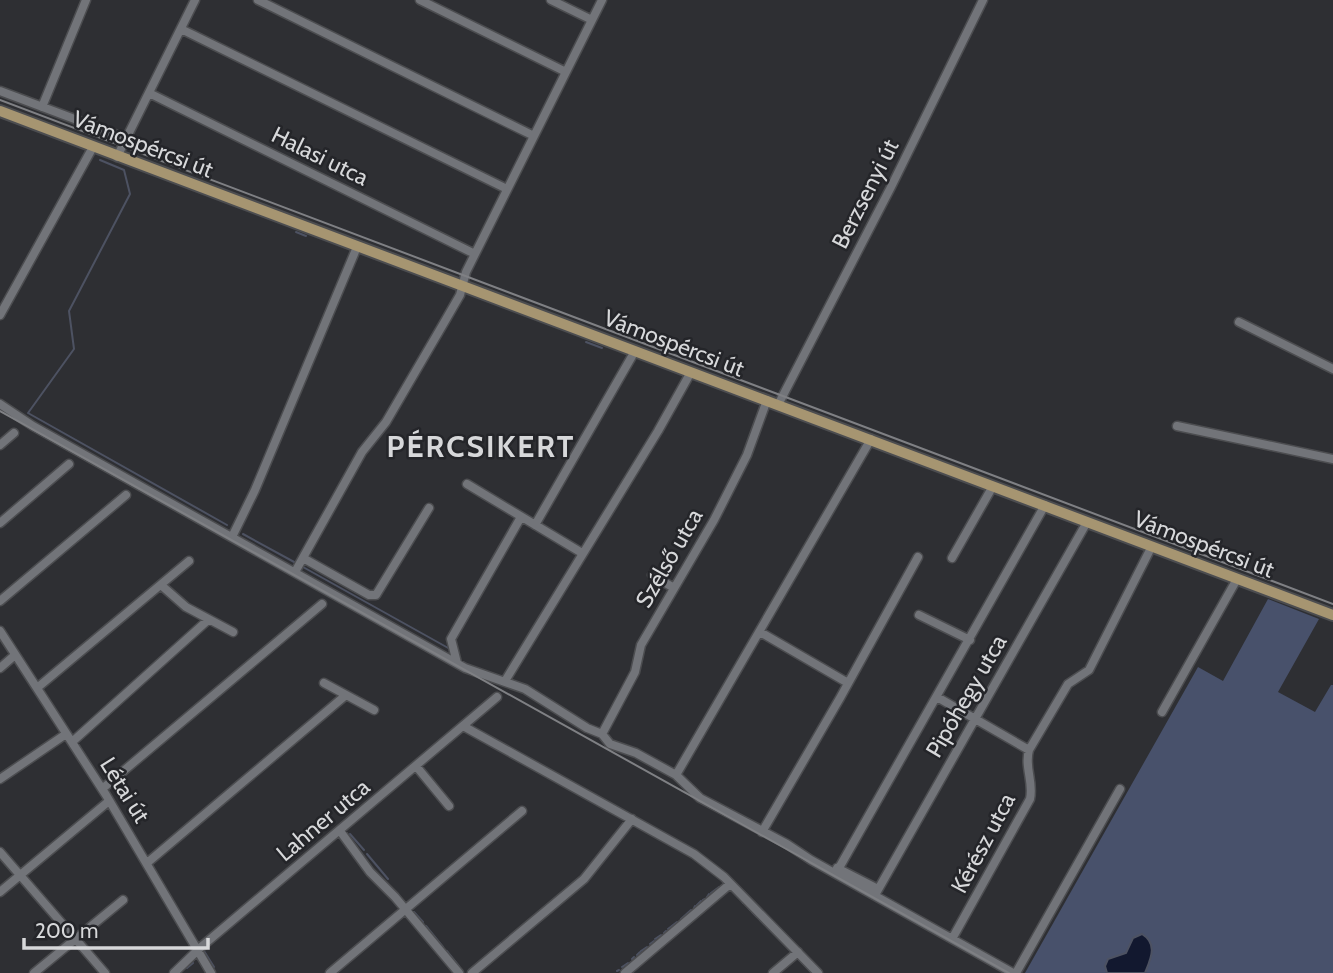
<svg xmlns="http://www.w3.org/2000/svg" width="1333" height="973" font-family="Cabin,sans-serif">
	<rect width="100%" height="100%" fill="#2e2f33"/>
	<path fill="#48516b" d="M1268 599 1319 619 1278 692 1315 712 1331 685H1333V973H1025L1198 667 1223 681Z"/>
	<path fill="#12182f" stroke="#4d5262" stroke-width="2" d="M1142 934C1158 944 1151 958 1145 973H1107L1105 966 1108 959 1126 953 1133 938Z"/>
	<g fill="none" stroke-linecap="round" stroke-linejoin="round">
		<path stroke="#4d5262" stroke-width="2" d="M100 160 124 170 130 194 69 311 74 349 28 413 227 525
			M296 232 306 236
			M586 342 602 348
			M243 534 296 563
			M303 567 450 649
			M350 834 364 850
			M367 854 388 879
			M732 891 739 898
			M711 893 719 887
			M707 897 709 894
			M703 900 705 899
			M742 901 743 903
			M697 905 701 901
			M748 907 750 910
			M694 908 695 906
			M414 912 423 922
			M752 912 757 917
			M681 919 691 910
			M760 920 765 925
			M426 926 443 947
			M767 927 775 935
			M668 929 677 922
			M664 933 666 931
			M655 939 661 935
			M779 939 790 950
			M650 944 654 941
			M204 951 214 967
			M447 951 459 966
			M641 951 647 947
			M637 955 640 952
			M632 959 634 957
			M799 959 812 973
			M622 967 628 963
			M187 968 193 963
			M617 971 619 970
			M780 972 793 961"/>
		<g stroke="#4c4d50" stroke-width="11">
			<path id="minor" d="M258 0 534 136
				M420 0 566 72
				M551 0 592 20
				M181 29 507 189
				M0 91 125 138
				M149 93 475 254
				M42 107 86 0
				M117 157 195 0
				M0 315 93 147
				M1239 322 1333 369
				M0 404 33 426 465 668 525 689 587 728 602 734 610 744 636 753 676 775 700 798 787 844 811 860 1013 973
				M778 405 891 187 983 0
				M1177 426 1333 459
				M0 445 14 433
				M467 484 582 553
				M0 523 69 464
				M535 525 635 351
				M232 537 255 490 357 247
				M303 558 369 595H376L429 508
				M952 558 993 486
				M295 572 362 452 386 422 445 321 460 295 466 272 602 0
				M652 575 674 588
				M161 585 186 607 233 632
				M0 601 126 495
				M919 615 970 640
				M0 631 106 795 211 973
				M760 632 848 683
				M457 663 451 639 521 517
				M0 668 15 655
				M505 681 658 431 691 372
				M324 683 374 710
				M37 688 189 561
				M937 697 1029 750
				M1162 712 1237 579
				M463 726 694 854 724 877 818 973
				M602 734 635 672 641 645 714 520 747 455 767 400
				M72 742 208 620
				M416 766 449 806
				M676 775 871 439
				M0 779 66 734
				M102 789 322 604
				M340 831 370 872 395 897 459 973
				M762 832 840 698 918 557
				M0 852 105 973
				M147 863 346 695
				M837 868 878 889
				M839 868 1045 505
				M0 892 109 801
				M875 895 1087 522
				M952 939 1030 799C1034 782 1024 767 1029 750L1068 684 1089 670 1152 546
				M34 973 123 900
				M174 973 201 947 497 697
				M330 973 522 811
				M472 973 584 879 632 819
				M625 973 730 884
				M773 973 798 952
				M1016 973 1120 789"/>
		</g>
		<g stroke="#4c4d50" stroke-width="14">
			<path id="major" d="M0 111 1333 615"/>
		</g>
		<use href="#minor" stroke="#727479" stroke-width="8"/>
		<use href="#major" stroke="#a69571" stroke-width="10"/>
		<path stroke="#7f8084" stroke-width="2" d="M0 100 1333 604
			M0 411 1009 973"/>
	</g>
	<g text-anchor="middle" stroke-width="5" stroke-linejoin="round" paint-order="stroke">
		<g font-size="23" fill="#d7d8da" stroke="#242529">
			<text transform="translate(143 144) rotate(21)" y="8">Vámospércsi út</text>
			<text transform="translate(320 156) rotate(26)" y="8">Halasi utca</text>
			<text transform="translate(865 194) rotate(-63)" y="8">Berzsenyi út</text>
			<text transform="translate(674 343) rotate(21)" y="8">Vámospércsi út</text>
			<text transform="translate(1204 544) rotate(21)" y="8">Vámospércsi út</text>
			<text transform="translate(669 558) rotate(-60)" y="8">Szélső utca</text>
			<text transform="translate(966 696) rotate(-60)" y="8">Pipóhegy utca</text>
			<text transform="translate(125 790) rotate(58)" y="8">Létai út</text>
			<text transform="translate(323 820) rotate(-40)" y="8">Lahner utca</text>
			<text transform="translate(983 843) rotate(-62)" y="8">Kérész utca</text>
		</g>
		<g font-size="30" font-weight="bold" letter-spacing="2" fill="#d7d8da" stroke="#242529">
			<text x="481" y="457">PÉRCSIKERT</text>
		</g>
	</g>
	<path d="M24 938v10h184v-10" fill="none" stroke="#d7d8da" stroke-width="3.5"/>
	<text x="35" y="938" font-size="21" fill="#d7d8da" stroke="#242529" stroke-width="5" paint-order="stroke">200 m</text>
</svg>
